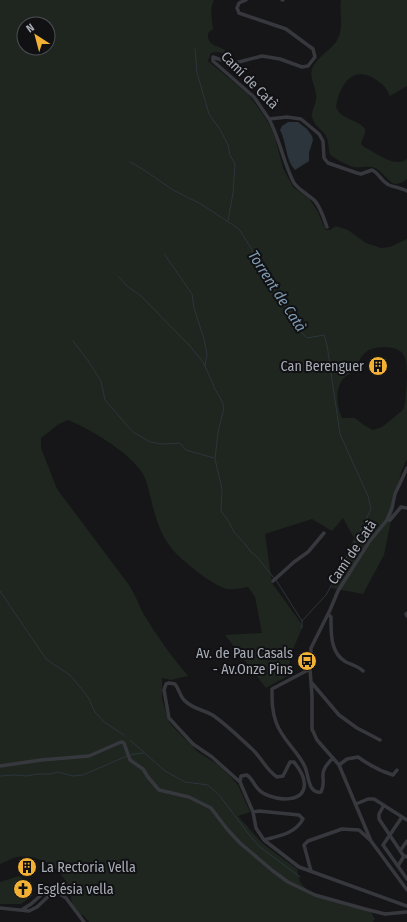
<svg xmlns="http://www.w3.org/2000/svg" width="407" height="922" font-family="'Fira Sans Condensed',sans-serif">
	<rect width="100%" height="100%" fill="#161618"/>
	<path fill="#1e261f" fill-rule="evenodd" d="M0 0H214C209 10 212 18 213 29L208 33C207 46 217 45 225 50L226 54 218 52 211 53 208 61 248 94 262 113 273 130 283 168 293 187 309 198 318 212 323 224 326 230H330L336 226 348 230 366 243 381 248 390 247 407 239V372C406 366 407 360 403 354 397 345 373 346 366 352 360 357 358 364 354 370 351 374 347 375 344 378 334 389 337 406 342 418H355L364 425 373 430 382 427 403 410 405 403 407 379V459L401 472 384 555 363 594 331 588 354 538 343 518 332 531 312 519 265 534 272 583 303 626 290 656 289 675 266 688 225 635 262 633 255 597 248 587C241 588 233 590 227 589 213 586 181 560 172 549 168 544 164 538 161 531 157 521 153 510 151 499 148 489 147 479 141 471 127 451 90 429 68 420L59 424 41 438V448L57 489 129 585C135 594 138 603 143 613 156 635 171 656 188 676L171 680 162 678V699L169 722 177 731 198 752 217 764 229 775 238 785 250 812 238 816 262 843 297 869 300 882 307 890 316 896 371 912 375 919 373 922H89L84 916 73 911C72 904 71 896 69 889 62 868 40 854 17 857 12 858 5 862 0 864ZM24 24H48V48H24Z
		M341 0H407V86L390 96C388 93 387 89 384 86 358 62 341 78 336 107 341 120 358 119 365 129 366 135 362 138 361 144L364 147C376 152 394 169 407 159V179C389 194 388 171 372 167 366 166 360 168 354 167 349 166 332 158 330 154 328 148 329 142 326 136 322 129 313 125 312 116 312 109 317 102 316 95 316 87 309 77 312 69 315 59 330 50 336 42 345 28 339 15 341 0Z
		M19 876 29 883 28 886 30 888 29 890 33 895 21 904H0V882Z"/>
	<path fill="#2c353c" d="M288 122H298L307 129 312 136 313 140 309 153V161L295 170C285 159 287 143 280 130L282 126Z"/>
	<g fill="none" stroke-linecap="round" stroke-linejoin="round">
		<path stroke="#2c353c" stroke-width="1" d="M195 49 197 73 209 114 221 131 228 145 230 155 235 164 233 193 228 221
			M130 162 144 170 173 190 201 204 239 229 251 248 263 275 292 316 299 330 307 338 324 335 327 345 340 434 368 496 371 509 354 544 326 595 302 621V628
			M165 255 192 294 194 308 204 339 207 354 205 366
			M119 277 128 287 140 295 189 345 203 362 210 377 215 389 222 401 224 408 218 432 215 459 222 489 221 511 229 522 234 532 245 544 251 552 257 557 274 578
			M73 341 89 362 101 381 105 400 133 432 150 442 162 444 180 443 186 450 214 458
			M276 580 302 621
			M0 591 46 659 71 676 88 697 95 712 104 722 124 735
			M130 740 165 771 185 782 208 785 220 796 250 836 260 847 300 877
			M0 776 15 775 26 776 38 774H50L58 772 73 776 83 775 127 756 134 754 144 753"/>
		<path stroke="#37383d" stroke-width="3.5" d="M246 0 239 3 237 8 239 13 286 29 313 49 315 57 308 66 302 67 280 59 262 56 235 63 227 62 213 57V61L254 97 269 119 287 117 301 119 319 134 323 141 324 158 328 163 357 173 361 174 372 170C379 173 381 181 389 185 394 187 401 188 407 191
			M282 0H283
			M269 119C280 139 283 162 294 183 299 190 309 195 315 201 321 208 324 219 327 227
			M407 468 395 494 392 508 387 520 369 542 338 591 330 610 311 648 310 669 312 696V729L317 740 339 765 371 841 407 890
			M387 520H390L401 507 407 508
			M273 581 294 562 308 552 324 533
			M407 613 406 614 407 616
			M328 614 331 617C331 633 330 653 346 662 352 665 358 666 363 671
			M310 669 272 689C272 701 272 711 276 722 282 740 298 751 305 767 309 776 308 794 321 792 328 778 315 775 333 758
			M311 682 339 715 357 728 380 740
			M339 765 347 759 358 757C369 765 380 771 393 775L397 770
			M0 766 41 760 89 756 121 742 124 743 130 760 143 769 148 777 159 790 189 797 211 808 227 829 240 843 273 871 288 882 315 895 365 909 385 914 407 912
			M240 782 241 776 247 775C254 780 255 789 263 793 276 801 308 804 304 781 303 773 298 768 294 762H290L283 776 277 777C266 770 262 758 252 749 240 738 228 726 214 716 205 710 192 709 184 700 180 696 179 689 175 684L169 683 166 684 164 690 169 718 193 744 212 757 240 782 253 812 256 828 264 840 299 867 407 906
			M356 804 368 799H374L407 820
			M384 805 379 814V819L403 855 407 857
			M253 812 259 811 299 815 303 819C295 834 278 836 264 840
			M402 817 383 845 407 879
			M400 851 407 841
			M398 866 404 856
			M311 871 304 845 308 841 342 829 359 830 370 840
			M0 908 29 911 37 907 53 892H57L66 898 84 922
			M23 909 31 904 40 896"/>
	</g>
	<defs>
		<g id="building-disc" transform="scale(1)"><circle r="9.5" fill="#f2b134" stroke="#111113"/><path d="M-4-6H4V6H1V3H-1V6H-4ZM-2.5-4.3h1.7v1.8h-1.7ZM.8-4.3h1.7v1.8H.8ZM-2.5-1h1.7V.8h-1.7ZM.8-1h1.7V.8H.8Z" fill="#111"/></g>
		<g id="bus-disc" transform="scale(1)"><circle r="9.5" fill="#f2b134" stroke="#111113"/><path d="M-5-6H5V4H4V6H2V4H-2V6H-4V4H-5ZM-3.5-4V0h7V-4ZM-3.5 1.2v1.5H-2V1.2ZM2 1.2v1.5H3.5V1.2Z" fill="#111"/></g>
		<g id="church-disc" transform="scale(1)"><circle r="9.5" fill="#f2b134" stroke="#111113"/><path d="M-1.2-6h2.4v3.5h3.3v2.4h-3.3V6h-2.4V-.1h-3.3v-2.4h3.3Z" fill="#111"/></g>
	</defs>
	<g fill-rule="evenodd">
		<use href="#building-disc" x="378" y="366"/>
		<use href="#bus-disc" x="307" y="661"/>
		<use href="#building-disc" x="27" y="867"/>
		<use href="#church-disc" x="23" y="889"/>
	</g>
	<g text-anchor="middle" stroke-width="4" stroke-linejoin="round" paint-order="stroke">
		<g font-size="14" fill="#a8adb8" stroke="#111113">
			<text transform="translate(250 80) rotate(45)" y="5">Camí de Catà</text>
			<text transform="translate(352 552) rotate(-56)" y="5">Camí de Catà</text>
		</g>
		<g font-size="14" fill="#a8adb8" stroke="#111113" text-anchor="end">
			<text x="364" y="371">Can Berenguer</text>
			<text x="293" y="658">Av. de Pau Casals<tspan x="293" dy="16">- Av.Onze Pins</tspan></text>
			<text x="41" y="872" text-anchor="start">La Rectoria Vella</text>
			<text x="37" y="894" text-anchor="start">Església vella</text>
		</g>
		<g font-size="15" font-style="italic" fill="#7f9bb3" stroke="#111113">
			<text transform="translate(277 291) rotate(57)" y="5">Torrent de Catà</text>
		</g>
	</g>
	<g transform="translate(36 36) rotate(324)"><circle r="19" fill="#111113" stroke="#4d4f55"/>
	<path d="M0-3L7 15L0 10L-7 15Z" fill="#f2b134"/>
	<text y="-6" font-size="11" font-weight="bold" text-anchor="middle" fill="#a8adb8">N</text>
	</g>
</svg>
